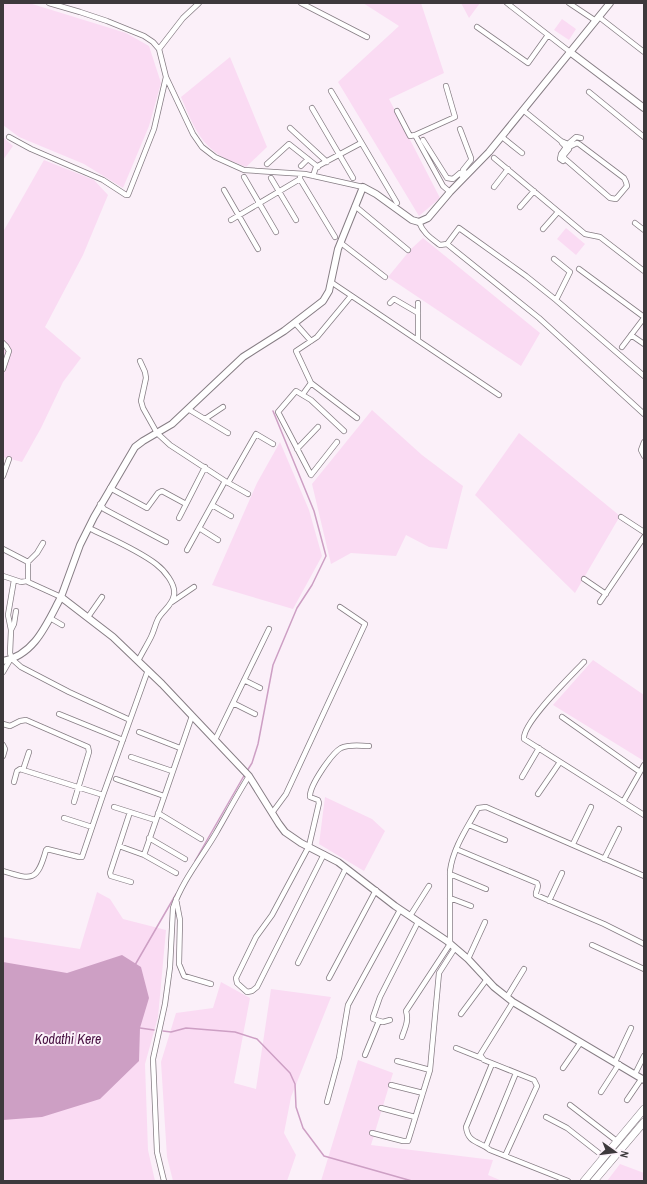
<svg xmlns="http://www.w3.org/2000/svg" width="647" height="1184" font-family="'Archivo Narrow',sans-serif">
	<rect width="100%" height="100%" fill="#fbf0f9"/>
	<path fill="#fadbf3" d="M3 3H29L126 33 149 46 161 83 149 126 123 188 84 164 19 137 3 125Z
		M363 3H421L444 73 389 99 440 198 419 216 338 82 399 26Z
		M461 3H480L469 18Z
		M562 19 576 29 569 40 554 30Z
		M230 57 267 147 246 167C237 163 223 159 215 152 197 138 190 118 181 97Z
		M3 137 13 146 3 160Z
		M44 160 94 180 108 195 83 255 45 327 81 358 63 382 41 428 22 462 3 457V232Z
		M566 228 585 244 576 255 557 239Z
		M423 238 540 333 521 366 388 277 411 249Z
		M372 410 422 455 463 486 447 549 429 547 406 535 396 556 351 553 331 564 312 484Z
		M519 433 620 516 575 593 475 495Z
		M280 442 309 510 322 556 293 609 212 585 257 483Z
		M593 660 644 695V761L553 705Z
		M325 797 372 819 385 831 364 871 319 844Z
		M97 892 110 899 123 919 166 930 158 1017 145 1064 148 1150 155 1181H3V937L80 949Z
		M221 982 250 998 234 1083 256 1089 271 989 331 997 291 1097 284 1133 296 1155 287 1181H173L167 1157 161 1062 176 1013 213 1008Z
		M358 1060 393 1073 371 1145 493 1160 488 1175 502 1181H321Z
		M620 1164 644 1173V1181H607Z"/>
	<path fill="#cd9fc4" d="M122 955 141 967 149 998 140 1028 139 1061 100 1099 42 1117 3 1120V962L67 973Z"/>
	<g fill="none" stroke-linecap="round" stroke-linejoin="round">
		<path stroke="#cd9fc4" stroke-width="1.5" d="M247 771 252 763 258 744 273 665 297 608 312 585 326 556 314 511 273 411
			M195 861 245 774
			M135 965 176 894
			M140 1028 154 1030
			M163 1031 171 1032 186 1028 235 1032 257 1039 290 1073 295 1084 296 1107 303 1128 324 1156 412 1181"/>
		<g stroke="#867d84" stroke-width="6">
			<path id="street" d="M49 3 80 12 107 21 144 36 153 42 159 49 166 77 193 134 202 147 215 157 244 170 305 174 363 187
				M301 3 367 37
				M507 3 570 52
				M569 3 596 21
				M599 17 644 52
				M477 27 528 63 548 35
				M159 49 183 18 199 3
				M331 91 397 203
				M589 92 644 137
				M312 108 353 178
				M523 110 561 141 568 144 576 137 581 138
				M397 111 410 136 415 135 443 186 450 192
				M290 128 327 162
				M460 129 471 158V160L463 170 467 175
				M415 135 455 117 446 86
				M9 137 31 149 103 180 126 195H128L154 129 166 77
				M502 137 522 153
				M423 140 447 178 453 179 460 173 464 178
				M561 141 562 143 566 147 561 154 560 159 563 161
				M566 147 569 149 564 155V158L610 198 616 199 627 186 626 182 624 178 579 144 577 143 571 146 568 144
				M494 158 585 234 600 237 644 271
				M267 164 289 144 318 167
				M301 166 308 159
				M313 176 316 167 361 143
				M244 177 276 232
				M300 177V179L335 237
				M271 178 296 220
				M494 187 508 169
				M224 190 258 249
				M355 206 408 250
				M520 207 534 191
				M231 220 300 179
				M419 222C423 233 431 238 440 245L447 244 459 228 526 276 556 300 644 376
				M635 223 644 230
				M543 229 558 212
				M341 243 385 277
				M447 244 539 318 644 414
				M554 259 570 272 556 300
				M579 269 644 317
				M331 282 499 395
				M390 303 394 299 418 313
				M295 323 311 341
				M631 335 644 344
				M418 340V303
				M3 343 6 346 9 351 3 369
				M622 347 644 318
				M140 361 145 372 146 378 141 401 143 408 157 433 170 445 225 481 187 550
				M311 383 357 418
				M303 394 311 383 296 351 317 337 351 296
				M188 409 228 433
				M205 419 223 407
				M337 442 311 475 278 412 296 391 311 400 344 431
				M644 442 641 450 644 456
				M297 449 318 427
				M3 476 9 459
				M225 481 248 494
				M228 483 256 434 273 444
				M110 488 147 508 158 493 162 491 186 504
				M100 504 104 509 166 542
				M212 505 231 516
				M621 517 644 532
				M179 518 205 467
				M89 528C111 539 136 549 156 564 164 570 176 584 174 595 172 606 163 610 158 619 155 625 154 631 151 637 147 645 142 653 138 661
				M199 528 218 540
				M3 549 28 562V582L61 597
				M28 562 37 553 43 543
				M3 576 21 582 27 581
				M584 579 606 594
				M14 580 8 615 11 630 10 653 12 659 21 667 69 692 130 720
				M172 602 194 587
				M600 602 644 537
				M88 617 102 597
				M50 618 62 625
				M11 630 14 624 16 611
				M584 662C572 675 522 723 524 739L644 815
				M3 672 10 660
				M244 680 260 688
				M233 703 255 714
				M59 714 123 740
				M562 717 640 772
				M3 724 10 726 20 721 26 720 88 747 89 752 74 802
				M139 732 180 748
				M215 740 269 629
				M3 745 5 749 3 756
				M131 757 172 771
				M23 770 29 752
				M522 777 539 748
				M116 779 164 796
				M14 782 17 771 20 769 103 795
				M538 794 560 762
				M623 802 644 765
				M114 807 155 820
				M130 812 110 873 111 876 131 882
				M158 813 201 839
				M272 813 286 794 365 624 340 607
				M64 818 92 827
				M469 825 505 840
				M149 838 185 859
				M573 844 591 807
				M119 846 144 855
				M456 849 537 883C540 887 535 891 536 895L604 924 644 944
				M324 854 257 987 252 991 247 992 237 983 236 978 256 937 272 915 309 846 319 803 318 800 310 797C309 786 332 753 341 748 350 744 360 746 369 746
				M604 859 619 829
				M3 871C32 880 37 882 46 850L47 849 79 857H82L103 795 148 670
				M176 873 144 855 192 716
				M450 874 486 889
				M450 898 471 906
				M176 899 180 920 179 964 184 976 211 984
				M549 901 562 873
				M410 916 429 886
				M592 945 644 969
				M468 959 485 922
				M298 963 346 868
				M329 978 376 890
				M507 997 524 969
				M461 1014 487 979
				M390 1020 383 1022 373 1019V1017L380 997 418 922
				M402 1037C405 1028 409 1021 406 1011L450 944V871C453 848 467 828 478 808L486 807 644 876
				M456 1048 481 1058
				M365 1055 379 1021
				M397 1061 430 1070
				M615 1062 631 1028
				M492 1064 466 1127C468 1144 480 1141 490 1150L568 1181
				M563 1068 581 1042
				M635 1074 644 1056
				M391 1085 423 1093
				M601 1092 619 1064
				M627 1100 642 1078
				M327 1102 339 1058 348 1005 400 910
				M570 1105 618 1142
				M381 1108 415 1117
				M546 1117 567 1128 604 1157
				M372 1133 403 1141H408L430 1070 439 973 455 948
				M486 1146 516 1073
				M505 1156 537 1086 534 1080 484 1060 480 1055 513 1002
				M164 1181 157 1152 153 1059 165 1004 170 967 173 908C182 881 202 857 216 833 227 814 237 795 249 776"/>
		</g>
		<g stroke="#867d84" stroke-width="8">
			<path id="secondary" d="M570 52 644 108
				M61 597 80 545 94 517 135 447 143 441 172 424 243 357 284 331 323 301 329 291 338 249 363 187 376 194 412 220 419 222 428 218 450 192 489 152 610 3
				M3 661C35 655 47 623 61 597L113 637 162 684 249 776 279 824 285 832 301 843 338 862 395 906 447 941 468 959 494 987 513 1002 644 1080"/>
		</g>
		<g stroke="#867d84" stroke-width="8">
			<path id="primary" d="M584 1181 644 1109
				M594 1181 644 1122"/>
		</g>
		<use href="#street" stroke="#fff" stroke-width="4.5"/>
		<use href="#secondary" stroke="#fff" stroke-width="6"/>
		<use href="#primary" stroke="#fff" stroke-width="7"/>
	</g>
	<g text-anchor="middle" stroke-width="4" stroke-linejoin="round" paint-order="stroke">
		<g font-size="14" font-style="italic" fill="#491243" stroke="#fbf0f9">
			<text x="68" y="1044">Kodathi Kere</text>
		</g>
	</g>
	<rect width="647" height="1184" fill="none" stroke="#3d393c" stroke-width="8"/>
	<g transform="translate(615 1152) rotate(104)" stroke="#fbf0f9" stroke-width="3" paint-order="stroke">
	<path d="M0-3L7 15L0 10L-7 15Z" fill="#3d393c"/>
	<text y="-6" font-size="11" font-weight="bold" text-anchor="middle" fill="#3d393c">N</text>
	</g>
</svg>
